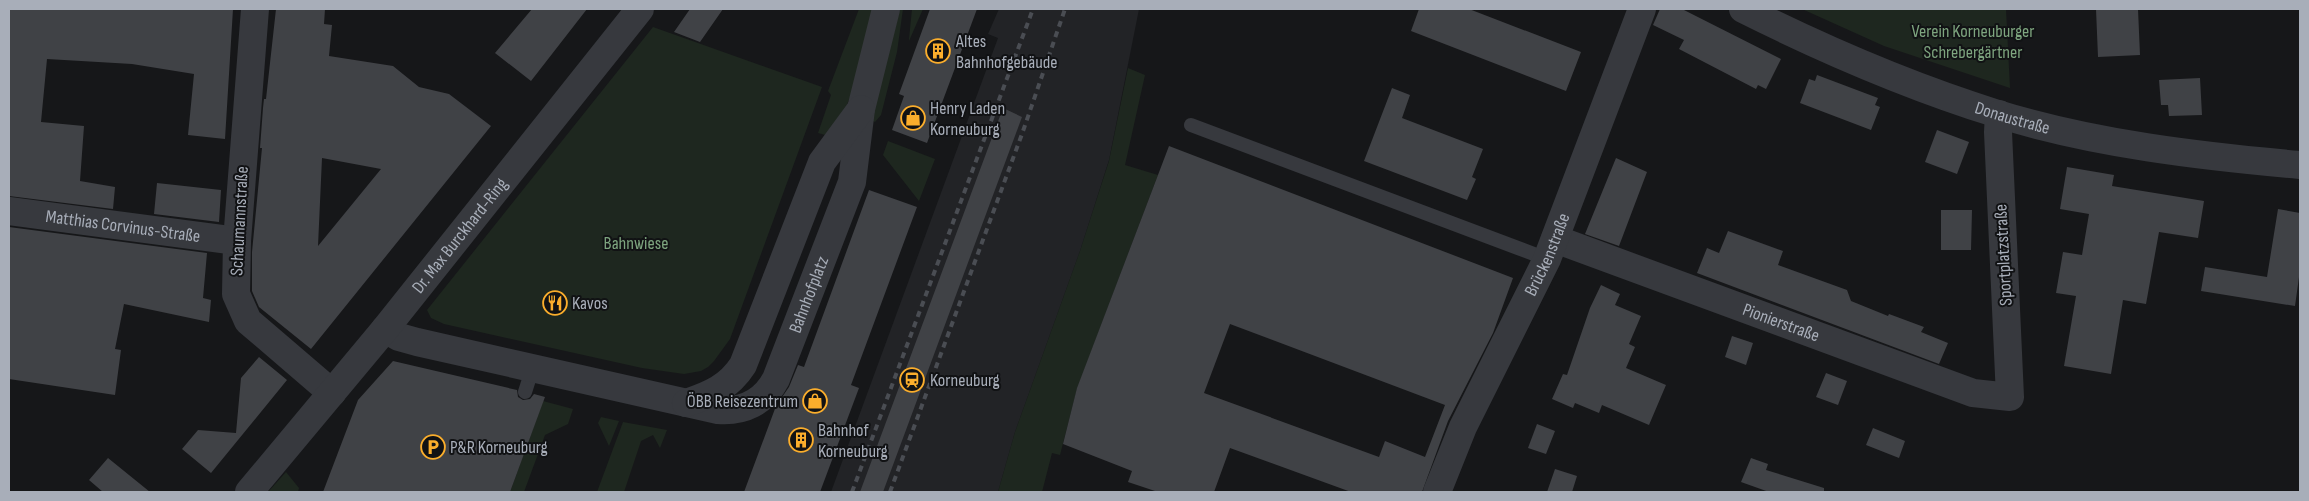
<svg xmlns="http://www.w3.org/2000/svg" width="2309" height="501" font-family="'Sofia Sans Condensed',sans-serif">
	<rect width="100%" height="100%" fill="#161719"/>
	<path fill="#222326" d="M999 9H1139L1109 160 1080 251 1015 432 998 492H831L998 38 988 34Z"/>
	<path fill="#1e271f" d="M859 9H873L852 92 845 110 825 135 818 133 831 95 828 91Z
		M900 9H903L897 52 881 115 875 122 873 121V114Z
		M912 9H923L909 41V39Z
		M1802 9H2006L2010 88 1884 46Z
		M653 27 822 87 730 339 714 361 708 367 701 371 684 374 642 368 444 324 431 318 427 310Z
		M1128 68 1145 75 1125 165 1158 175 1077 389 1060 455 1052 453 1042 492H998L1015 432 1080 251 1109 161Z
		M888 141 935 159 919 201 883 155Z
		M543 401 573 409 568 424 545 435 524 492H510Z
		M601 417 619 421 609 446 598 423Z
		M623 422 667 430 660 448 653 435 641 441 624 492H597Z
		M286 472 299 488 298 492H268Z"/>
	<path fill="#404246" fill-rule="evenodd" d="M9 9H233L225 139 188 135 194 74 132 64 47 59 41 122 84 126 80 181 115 187 113 209 9 196Z
		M276 9H325L324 24 332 25 329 56 393 66 419 87 449 94 491 126 311 349 259 307 252 291V252L262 148H260L263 108 264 99H266ZM322 158 381 169 318 246Z
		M532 9H587L531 81 495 53Z
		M690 9H723L700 42 674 32Z
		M930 9H977L927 143 892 130 904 96 899 94Z
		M1419 9H1469L1581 52 1566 91 1411 31Z
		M1660 9H1682L1781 59 1766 89 1758 85 1756 89 1679 49 1684 40 1653 25Z
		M2096 9H2138L2140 55 2098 57Z
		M1817 75 1878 98 1875 105 1880 107 1871 130 1800 103 1809 79 1815 81Z
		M2200 78 2202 115 2169 116 2168 105H2161L2159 80Z
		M1392 88 1410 95 1402 118 1483 149 1472 177 1476 179 1467 200 1364 161Z
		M1003 108 1022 117 883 492H860Z
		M1937 130 1969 142 1957 174 1925 162Z
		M1169 146 1513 278 1493 333 1448 421 1422 492H1351L1230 448 1214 492H1158L1128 482 1132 471 1063 444 1077 388ZM1230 324 1445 405 1425 457 1385 441 1379 457 1204 393Z
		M1616 158 1647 172 1619 246 1585 234Z
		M2067 167 2114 175 2112 186 2204 201 2198 238 2159 232 2146 304 2123 300 2111 374 2064 366 2076 296 2056 293 2063 252 2082 255 2089 214 2060 209Z
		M157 183 221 190 219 222 154 214Z
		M869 190 917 207 851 385 859 388 820 492H744L776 406 789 387 798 365 804 367Z
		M2278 209 2300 213V270L2295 306 2201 291 2205 267 2267 277Z
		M1941 210H1972L1971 250H1941Z
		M9 227 207 253 203 298 211 300 209 322 124 304 115 349 121 350 115 395 9 379Z
		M1728 231 1783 251 1778 265 1847 290 1851 301 1888 316 1889 314 1924 327 1921 332 1948 343 1939 364 1697 273 1707 248 1719 253Z
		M1601 285 1620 294 1615 305 1641 316 1629 344 1635 347 1626 368 1666 385 1649 425 1602 405 1599 413 1575 403 1573 408 1552 399 1563 374 1567 375 1590 308Z
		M1732 336 1753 343 1746 365 1725 357Z
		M259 357 287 380 211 473 182 449 198 430 236 433 241 378Z
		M393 361 517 390 518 397 523 400 530 399 534 394 545 397 510 492H323L358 400Z
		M1826 373 1847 381 1838 405 1816 397Z
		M1537 424 1555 431 1546 454 1528 448Z
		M1873 428 1905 441 1899 458 1866 445Z
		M108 458 150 492H103L89 480Z
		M1751 458 1768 464 1766 470 1824 488V492H1769L1741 482Z
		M1555 469 1577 476 1572 492H1547Z"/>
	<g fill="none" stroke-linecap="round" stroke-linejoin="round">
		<path stroke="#37393e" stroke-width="14" d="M1191 125 1547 259
			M525 392 533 367"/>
		<g stroke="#37393e" stroke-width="28">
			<path d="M255 9 237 241 236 294 248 321 332 393"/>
			<path id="s1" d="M1743 9C1825 50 1911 87 1998 114 2095 144 2200 156 2300 165"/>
			<path id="s2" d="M9 211 237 241"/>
			<path id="s3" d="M1555 239 1973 393 2010 397 1998 132 1999 114"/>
			<path id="s4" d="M385 329 399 337 417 342 718 410C744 412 764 402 776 379L852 182 861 109 886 9"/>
			<path d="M686 403C710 395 729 387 743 365L822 162 861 109"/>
			<path id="s5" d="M249 492 385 329 640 9"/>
			<path id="s6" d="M1437 492 1463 427 1547 259 1642 9"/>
		</g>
		<path stroke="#4a4d53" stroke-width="4" stroke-dasharray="6 5" stroke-linecap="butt" d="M852 492 1033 9
			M890 492 1022 134 1065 9"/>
	</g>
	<defs>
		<g id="building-ring" transform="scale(1.25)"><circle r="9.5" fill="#111214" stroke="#fbae2c" stroke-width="1.5"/><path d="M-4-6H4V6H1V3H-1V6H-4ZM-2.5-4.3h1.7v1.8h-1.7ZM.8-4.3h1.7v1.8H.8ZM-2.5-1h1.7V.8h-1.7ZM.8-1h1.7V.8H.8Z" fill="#fbae2c"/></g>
		<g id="shop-ring" transform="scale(1.25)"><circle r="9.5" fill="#111214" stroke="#fbae2c" stroke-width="1.5"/><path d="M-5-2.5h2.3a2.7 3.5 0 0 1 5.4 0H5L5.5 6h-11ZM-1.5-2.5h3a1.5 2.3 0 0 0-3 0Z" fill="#fbae2c"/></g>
		<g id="restaurant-ring" transform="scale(1.25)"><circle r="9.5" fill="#111214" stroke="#fbae2c" stroke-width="1.5"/><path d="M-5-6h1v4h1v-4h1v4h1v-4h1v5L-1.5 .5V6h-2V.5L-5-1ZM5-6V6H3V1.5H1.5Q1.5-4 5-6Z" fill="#fbae2c"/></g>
		<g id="station-ring" transform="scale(1.25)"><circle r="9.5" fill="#111214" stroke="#fbae2c" stroke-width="1.5"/><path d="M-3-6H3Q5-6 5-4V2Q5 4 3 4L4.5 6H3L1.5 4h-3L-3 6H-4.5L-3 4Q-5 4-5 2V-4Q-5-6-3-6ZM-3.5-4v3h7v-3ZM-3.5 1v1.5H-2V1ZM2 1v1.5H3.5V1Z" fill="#fbae2c"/></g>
		<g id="parking-ring" transform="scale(1.25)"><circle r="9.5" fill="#111214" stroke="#fbae2c" stroke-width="1.5"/><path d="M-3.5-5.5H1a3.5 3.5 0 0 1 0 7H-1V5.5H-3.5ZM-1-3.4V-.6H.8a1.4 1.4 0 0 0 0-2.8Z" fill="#fbae2c"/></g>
	</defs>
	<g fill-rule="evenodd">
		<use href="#building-ring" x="938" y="51"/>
		<use href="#shop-ring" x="913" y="118"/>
		<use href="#restaurant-ring" x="555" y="303"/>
		<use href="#station-ring" x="912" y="380"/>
		<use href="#shop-ring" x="815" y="401"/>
		<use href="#building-ring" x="801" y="440"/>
		<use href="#parking-ring" x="433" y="447"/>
	</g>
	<g text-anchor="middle" stroke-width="4" stroke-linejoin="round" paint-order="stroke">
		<g font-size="18" fill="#7ea57f" stroke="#111214">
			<text x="1973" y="37">Verein Korneuburger<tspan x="1973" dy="21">Schrebergärtner</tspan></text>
			<text x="636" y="249">Bahnwiese</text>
		</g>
		<g font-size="18" fill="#a8aeb9" stroke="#111214" text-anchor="start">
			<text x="956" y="47">Altes<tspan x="956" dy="21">Bahnhofgebäude</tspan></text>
			<text x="930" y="114">Henry Laden<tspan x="930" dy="21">Korneuburg</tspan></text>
			<text x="572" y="309">Kavos</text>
			<text x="930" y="386">Korneuburg</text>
			<text x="798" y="407" text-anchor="end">ÖBB Reisezentrum</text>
			<text x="818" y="436">Bahnhof<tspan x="818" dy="21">Korneuburg</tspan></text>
			<text x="450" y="453">P&amp;R Korneuburg</text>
		</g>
		<g font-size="18" fill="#a8aeb9" stroke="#111214">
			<text dy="6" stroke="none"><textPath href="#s1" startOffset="291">Donaustraße</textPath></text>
			<text transform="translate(239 221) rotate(-87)" y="6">Schaumannstraße</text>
			<text dy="6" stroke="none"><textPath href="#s2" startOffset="115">Matthias Corvinus-Straße</textPath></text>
			<text dy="6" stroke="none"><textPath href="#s5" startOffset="332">Dr. Max Burckhard-Ring</textPath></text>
			<text dy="6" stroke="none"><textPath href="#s6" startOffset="262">Brückenstraße</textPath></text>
			<text transform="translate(2003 255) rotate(-93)" y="6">Sportplatzstraße</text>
			<text dy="6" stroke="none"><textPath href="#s4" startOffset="504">Bahnhofplatz</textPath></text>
			<text dy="6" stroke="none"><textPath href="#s3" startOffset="241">Pionierstraße</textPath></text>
		</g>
	</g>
	<rect width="2309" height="501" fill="none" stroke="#a8aeb9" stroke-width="20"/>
</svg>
